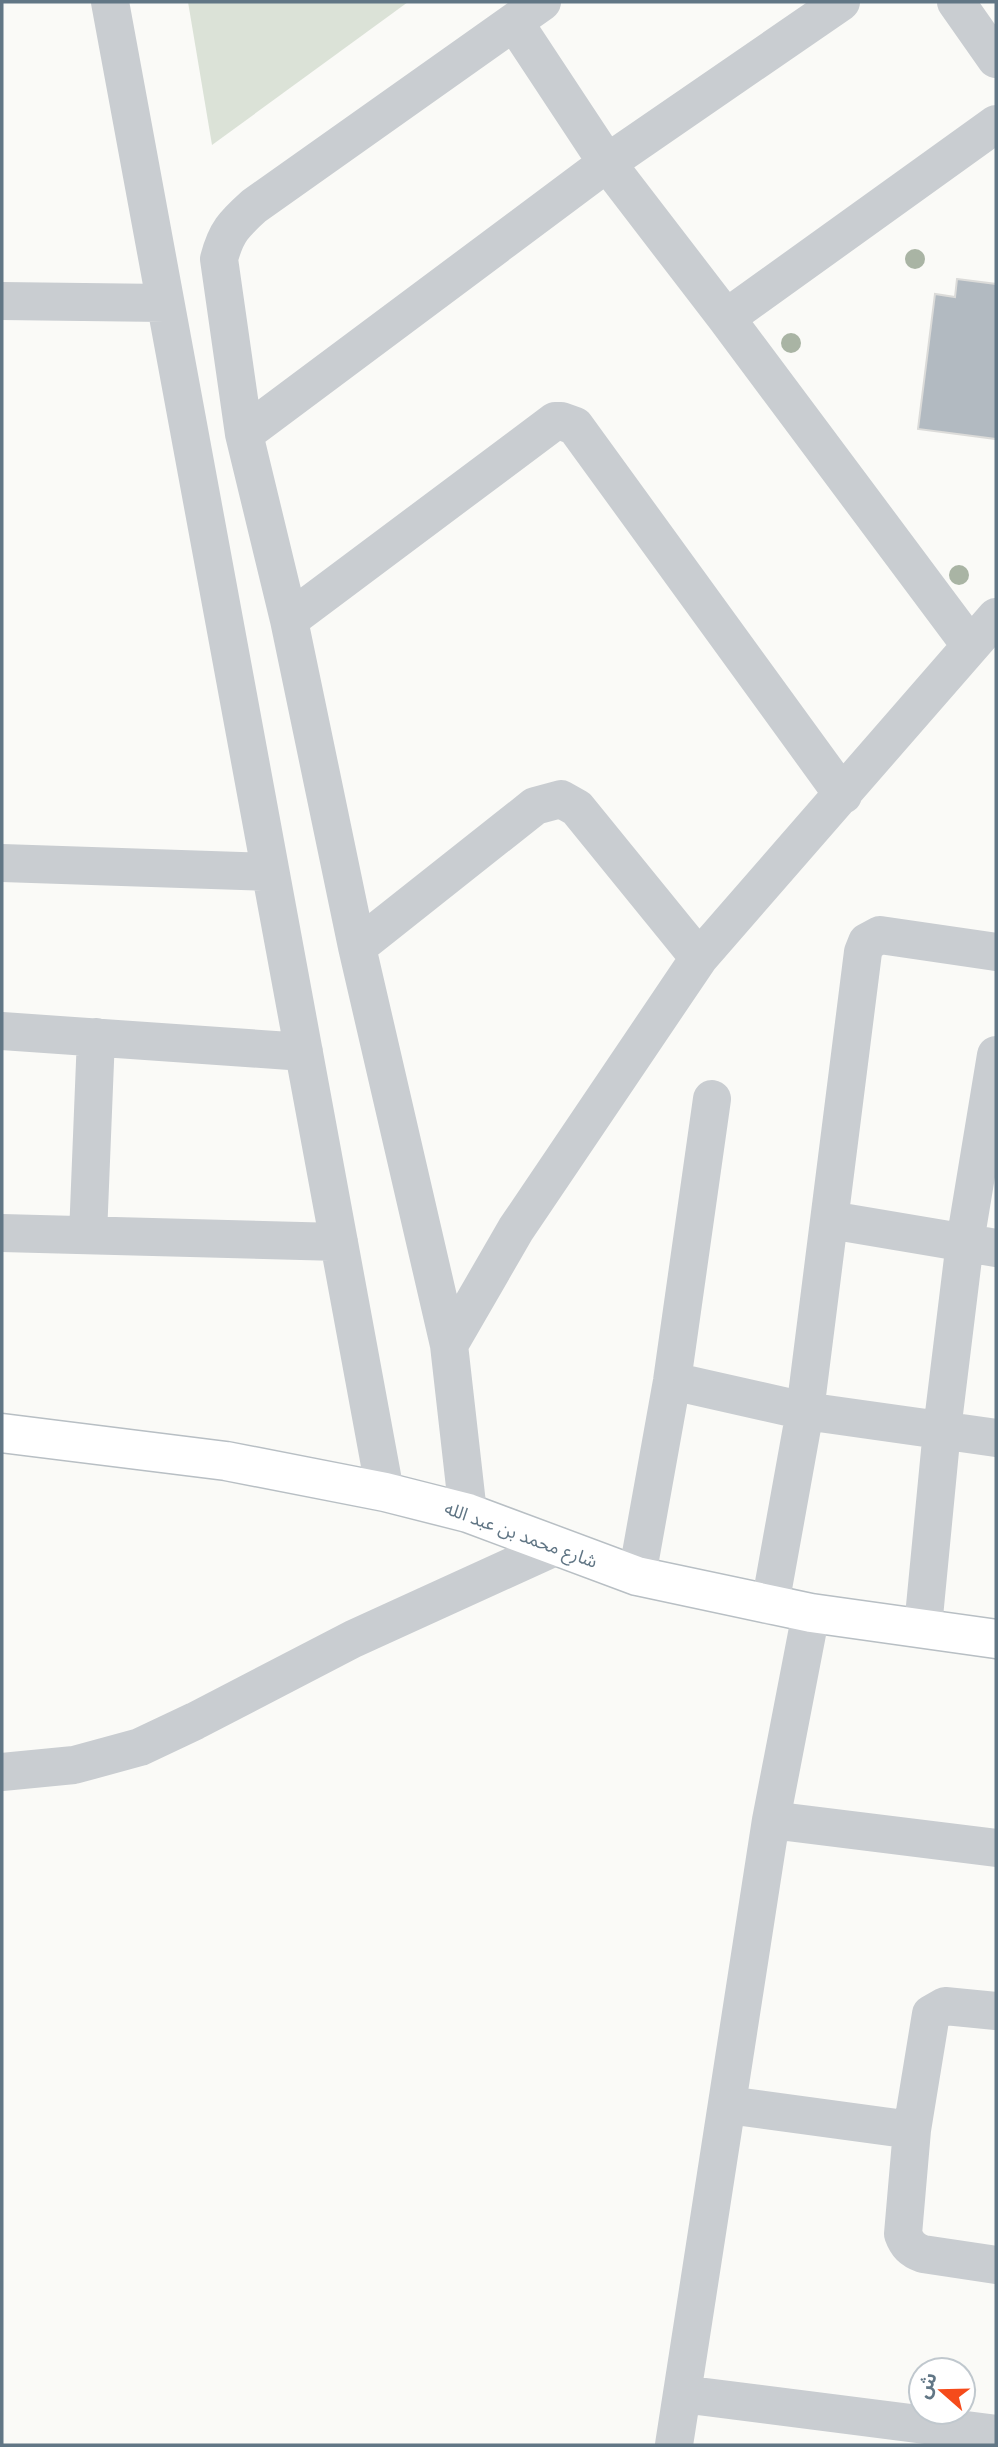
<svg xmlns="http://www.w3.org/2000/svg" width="998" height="2447" font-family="'DM Sans','Noto Sans Arabic',sans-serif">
	<rect width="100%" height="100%" fill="#fafaf7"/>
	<path fill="#dbe2d7" d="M188 2H408L212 145Z"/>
	<path fill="#b2bac1" stroke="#dbdbd9" stroke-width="2" d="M957 279 996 284V439L918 429 935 294 955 297Z"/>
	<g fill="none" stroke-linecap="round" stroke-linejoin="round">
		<g stroke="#b8bfc4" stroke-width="41">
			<path id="secondary" d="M2 1433 226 1461 385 1492 468 1513 637 1576 811 1613 996 1639"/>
		</g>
		<path stroke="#c9cdd1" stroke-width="38" d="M110 2 385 1492
			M956 2 996 59
			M514 22 607 163 726 318 970 645
			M2 301 165 303
			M726 318 996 124
			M244 434 607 163 841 2
			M289 620 555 421H561L575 426 843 795
			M2 863 270 872
			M357 947 535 806 561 799 577 808 699 958
			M2 1031 304 1052
			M830 1220 996 1248
			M2 1233 339 1242
			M88 1235 96 1037
			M449 1345 516 1229 699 958 996 617
			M672 1381 805 1411 996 1438
			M468 1513 449 1345 357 947 289 620 244 434 219 259C226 232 234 224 254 206L542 2
			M637 1576 672 1381 712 1099
			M770 1605 805 1411 863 952 867 942 880 935 996 952
			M923 1627 942 1430 965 1242 996 1055
			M2 1772 74 1765 140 1747 195 1721 353 1639 555 1547
			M771 1820 996 1848
			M996 2011 945 2006 931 2014 912 2130 903 2234C907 2245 912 2250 923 2254L996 2265
			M728 2105 912 2130
			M682 2394 996 2434
			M674 2445 771 1820 811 1613"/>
		<use href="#secondary" stroke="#fff" stroke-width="38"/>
	</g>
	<g fill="#a9b4a4">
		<circle cx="915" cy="259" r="10"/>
		<circle cx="791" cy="343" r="10"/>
		<circle cx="959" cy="575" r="10"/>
	</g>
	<g text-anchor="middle" stroke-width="7" stroke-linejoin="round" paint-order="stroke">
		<g font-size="18" fill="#617685" stroke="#fff">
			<text transform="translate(521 1535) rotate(20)" y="6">شارع محمد بن عبد الله</text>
		</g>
	</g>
	<rect width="998" height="2447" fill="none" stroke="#617685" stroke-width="7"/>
	<g transform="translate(942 2391) rotate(290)"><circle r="33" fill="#ffffff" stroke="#c0c8ce" stroke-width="2"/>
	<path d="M0-5L12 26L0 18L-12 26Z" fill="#f54b1b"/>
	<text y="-10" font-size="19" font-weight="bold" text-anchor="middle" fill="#617685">ش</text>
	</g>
</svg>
